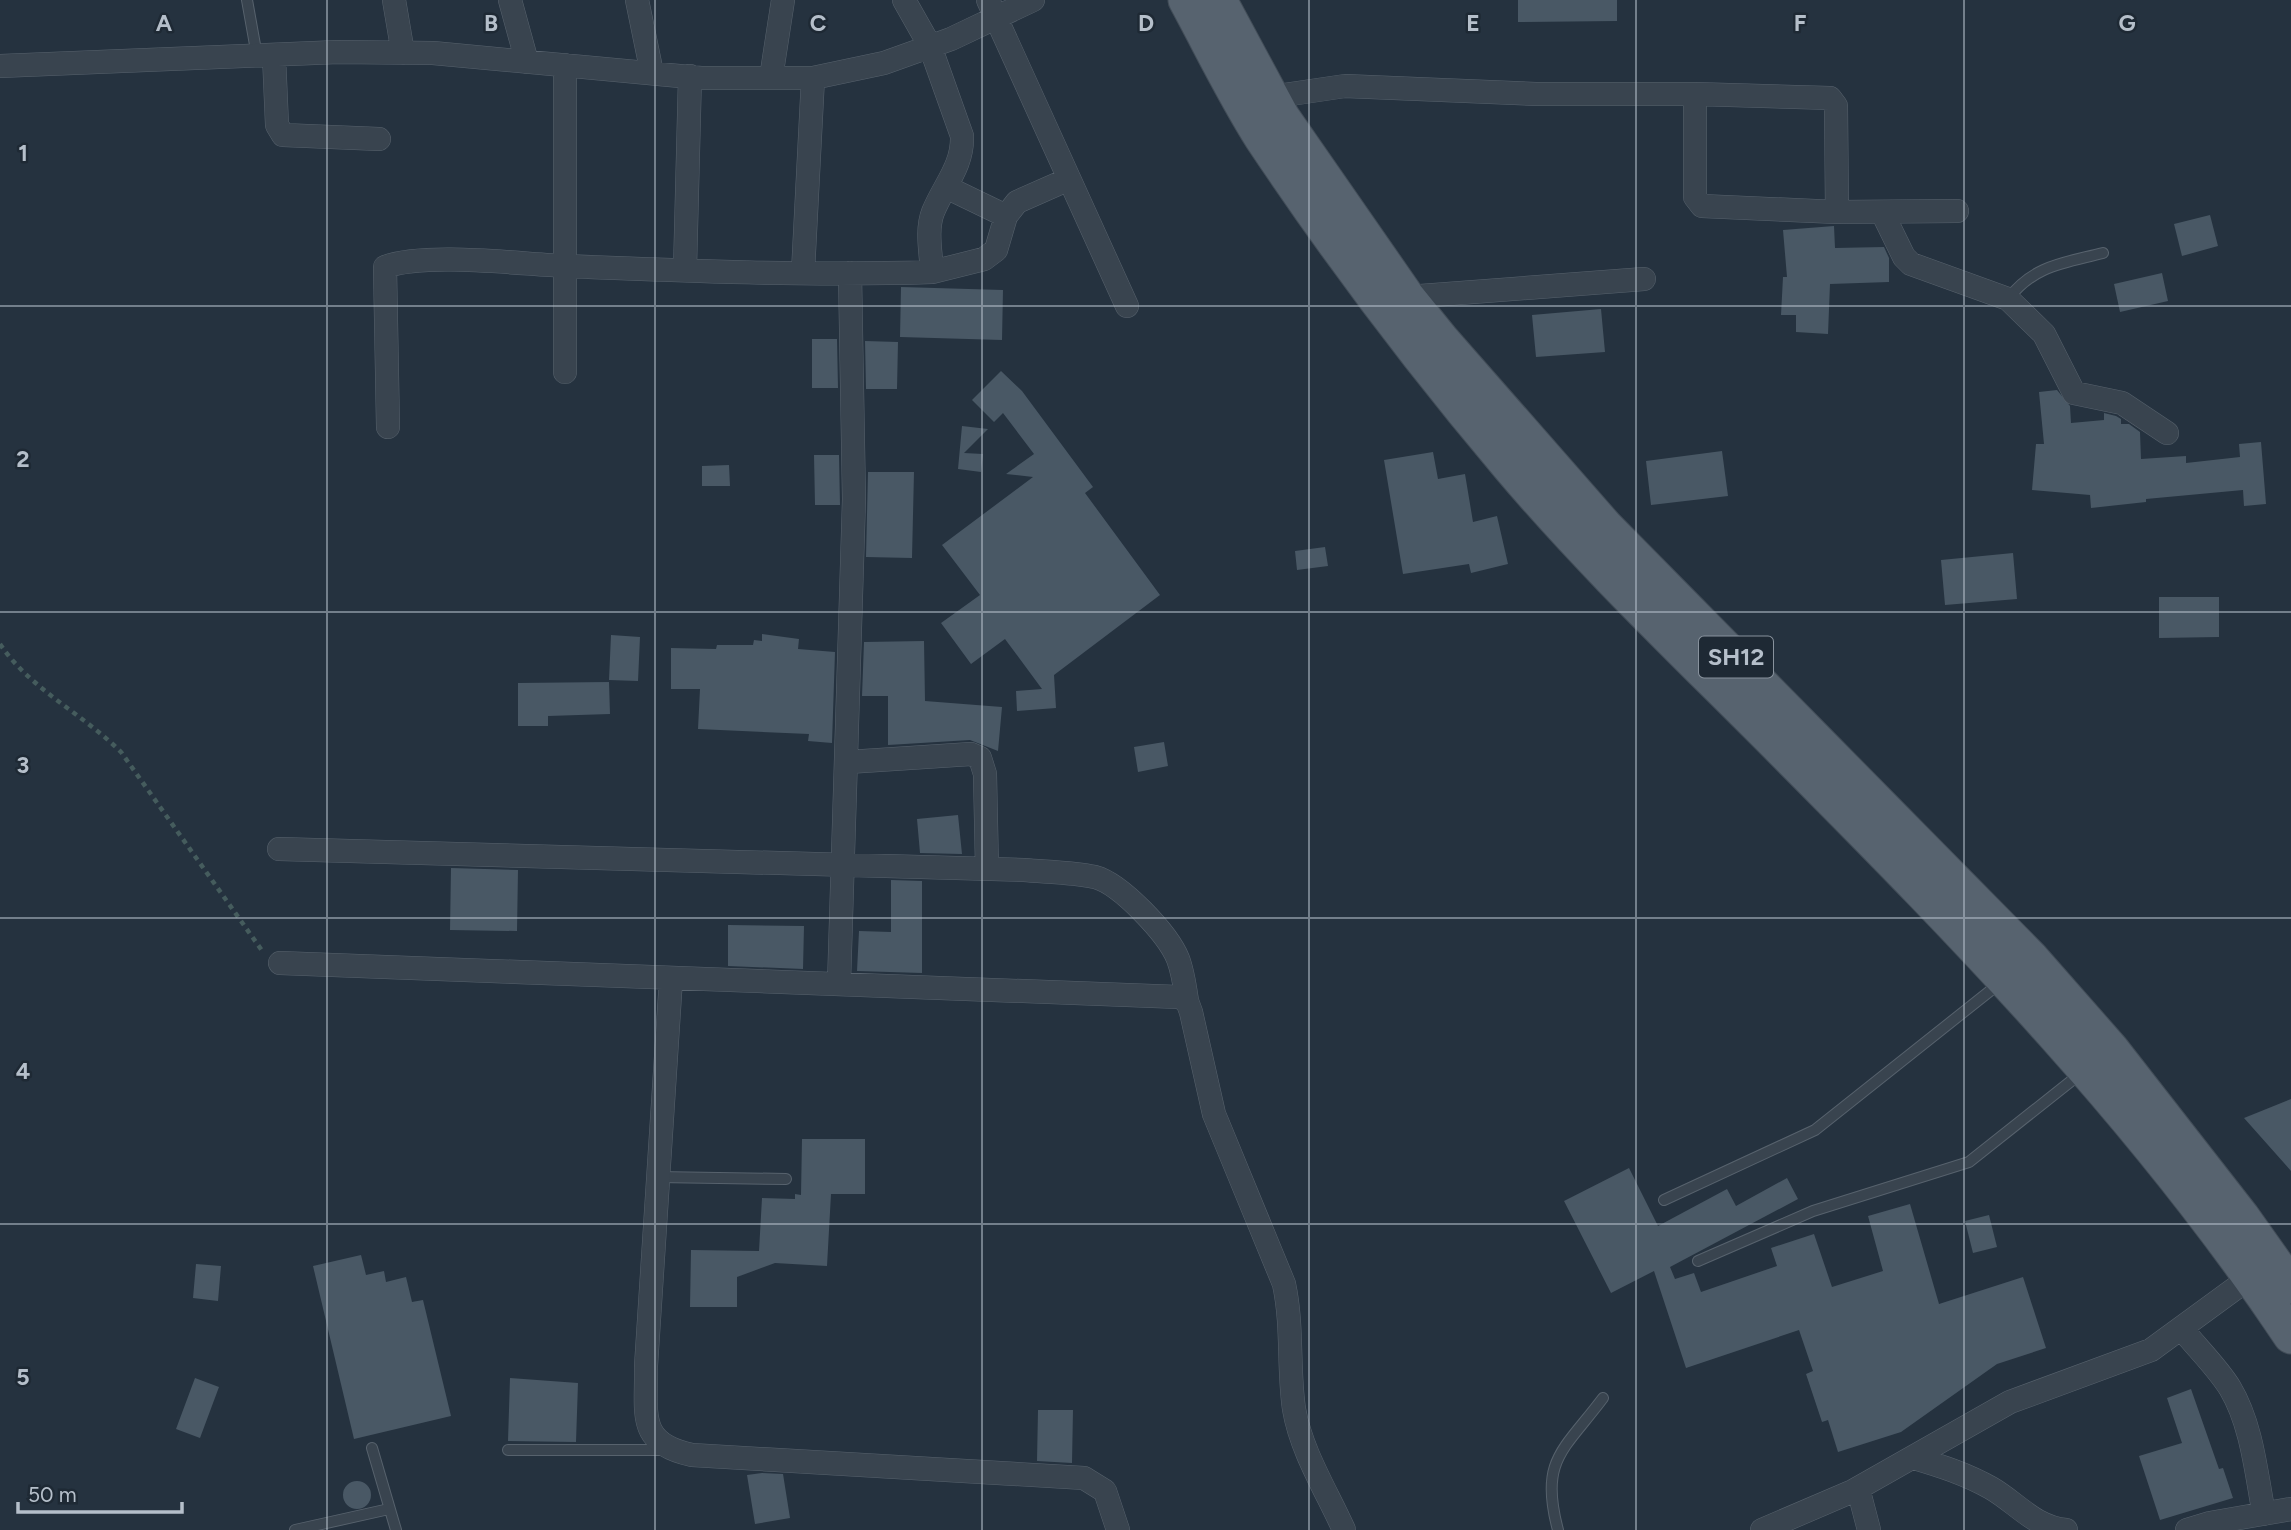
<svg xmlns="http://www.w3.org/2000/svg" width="2291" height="1530" font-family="Figtree,sans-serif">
	<rect width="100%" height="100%" fill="#25323f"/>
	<path fill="#495865" d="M1518 0H1617V21L1518 22Z
		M2210 215 2218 246 2182 256 2174 224Z
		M1834 226 1835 248 1884 247 1889 258V282L1830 284 1828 334 1796 332V315H1781L1783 277H1787L1783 230Z
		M2162 273 2168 301 2120 312 2114 284Z
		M901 287 1003 290 1002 340 900 337Z
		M1601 309 1605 352 1536 357 1532 315Z
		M812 339H837L838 388H812Z
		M865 341 898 342 897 389H866Z
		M1001 371 1022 391 1093 487 1085 493 1160 595 1054 675 1056 708 1017 711 1016 691 1042 689 1005 639 971 664 941 623 980 595 942 545 1033 477 1006 474 1034 454 1003 413 994 422 972 400Z
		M2057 390 2070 406 2071 423 2104 420V413L2116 416 2121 419V424H2129L2140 432 2141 459 2186 456V463L2240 457 2239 444 2261 442 2266 504 2244 506 2243 490 2146 499V502L2091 508 2090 495 2032 490 2036 444H2044L2039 392Z
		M962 426 988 429 964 453 983 454 981 472 958 469Z
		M1722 451 1728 496 1651 505 1646 461Z
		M1433 452 1438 479 1465 474 1473 522 1497 516 1508 564 1471 573 1469 564 1403 574 1384 460Z
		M814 455H839L840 505H815Z
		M729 465 730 486H702V466Z
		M868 472H914L912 558 866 557Z
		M1325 547 1328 566 1297 570 1295 551Z
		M2013 553 2017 599 1945 605 1941 560Z
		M2159 597H2219V637L2159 638Z
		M762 634 799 639 798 649 835 652 832 743 808 741 809 734 698 729 700 689H671V648L716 649 717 645H753L754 640 762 641Z
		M611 635 640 637 638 681 609 680Z
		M924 641 925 701 1002 707 998 751 970 740 888 745V696H862L864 642Z
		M609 682 610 714 548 716V726H518V683Z
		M1164 742 1168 766 1138 772 1134 747Z
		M958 815 962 854 920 853 917 819Z
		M451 868 518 870 517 931 450 930Z
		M891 880 922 881V973L857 971 859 931 891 932Z
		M728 925 804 926 803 969 728 966Z
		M2291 1099V1171L2244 1118Z
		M802 1139H865V1194H831L827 1266 775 1263 737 1277V1307H690L691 1250 759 1251 762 1198 795 1199V1194L801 1195Z
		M1629 1168 1658 1226 1727 1189 1736 1206 1787 1178 1798 1199 1670 1267 1675 1279 1694 1273 1701 1292 1777 1266 1771 1248 1814 1234 1832 1287 1883 1271 1868 1216 1910 1204 1939 1304 2023 1277 2046 1348 1997 1364 1901 1432 1838 1452 1828 1420 1822 1422 1806 1374 1813 1371 1799 1330 1686 1368 1654 1271 1611 1293 1564 1201Z
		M1989 1215 1997 1247 1973 1253 1965 1221Z
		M361 1255 366 1275 384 1271 386 1282 406 1277 412 1302 423 1300 451 1416 354 1439 313 1266Z
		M196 1264 221 1266 218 1301 193 1298Z
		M195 1378 219 1387 200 1438 176 1429Z
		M510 1378 578 1383 576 1442 508 1441Z
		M2191 1389 2219 1469 2223 1468 2233 1498 2160 1520 2139 1456 2182 1443 2167 1398Z
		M1038 1410H1073L1072 1463 1037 1461Z
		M762 1473 783 1474 790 1518 755 1524 747 1475Z
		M343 1495a14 14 0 1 1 28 0a14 14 0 1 1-28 0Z"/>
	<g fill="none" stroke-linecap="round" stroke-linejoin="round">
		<g stroke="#57626d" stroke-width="12">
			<path id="service" d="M247 0 257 56
				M2008 299C2034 265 2064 263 2103 253
				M658 1177 786 1179
				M1664 1200 1815 1130 2000 983
				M1698 1261 1813 1211 1969 1162 2080 1074
				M372 1448 396 1530
				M508 1450H666
				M295 1530 389 1509
				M1558 1530C1539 1460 1564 1450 1603 1398"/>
		</g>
		<g stroke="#57626d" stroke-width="24">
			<path id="minor" d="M394 0 403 53
				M510 0 527 62
				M637 0 652 73
				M904 0 930 46 962 136C963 166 944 185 933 212 926 230 931 253 932 272
				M988 0 1127 306
				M274 56 277 125 283 135 379 139
				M0 66 338 52 433 53 701 78H813L884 63 951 39 1033 0
				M771 78 783 0
				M1695 94V197L1702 206 1837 212 1957 211
				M1271 97 1345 86 1536 94H1695L1830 98 1836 106 1837 212
				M946 187 1006 216
				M1882 212 1904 257 1911 264 2008 299 2044 334 2074 393 2122 403 2167 433
				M685 269 690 76
				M803 272 813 78
				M1407 297 1644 279
				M565 372V65
				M388 427 385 267C426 252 519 264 565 266 687 271 811 276 932 272L984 259 996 250 1006 216 1017 202 1069 179
				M848 762 971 754 980 758 985 774 987 869
				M279 849 1024 870C1047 872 1072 872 1095 877 1121 884 1168 934 1178 959 1183 972 1185 987 1187 1001
				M280 963 1179 997 1187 1001 1191 1012 1214 1114 1284 1284C1293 1326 1288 1368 1294 1409 1301 1451 1327 1492 1344 1530
				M671 979 646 1366C647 1414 636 1443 692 1455L1084 1478 1105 1491 1118 1530
				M839 984 854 499 850 273
				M2182 1329C2197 1348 2217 1367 2230 1388 2252 1425 2256 1472 2264 1514
				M1914 1458C1941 1466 1966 1474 1991 1488 2017 1503 2034 1527 2066 1530
				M1858 1488 1869 1530
				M1762 1530 1853 1491 2010 1402 2151 1350 2259 1271
				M2187 1530 2210 1523 2291 1509"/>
		</g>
		<g stroke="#424d58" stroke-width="37">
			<path id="primary" d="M1186 0C1211 46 1234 94 1262 138 1338 252 1421 362 1509 466 1595 568 1694 661 1788 756 1968 937 2149 1123 2291 1336
				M1219 0 1282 117 1407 297 1441 339 1605 526 2031 958 2111 1049 2242 1217 2291 1286"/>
		</g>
		<path stroke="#455c5d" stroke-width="4.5" stroke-dasharray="5 5" stroke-linecap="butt" d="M0 644C30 689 83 714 121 752L263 952"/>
		<use href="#service" stroke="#39444f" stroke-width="10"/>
		<use href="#minor" stroke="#39444f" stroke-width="23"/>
		<use href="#primary" stroke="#57636f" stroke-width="35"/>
	</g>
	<path fill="none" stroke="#b5bfca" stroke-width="2" stroke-opacity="0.55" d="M327 0V1530M655 0V1530M982 0V1530M1309 0V1530M1636 0V1530M1964 0V1530M0 306H2291M0 612H2291M0 918H2291M0 1224H2291"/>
	<g text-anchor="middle" stroke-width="5" stroke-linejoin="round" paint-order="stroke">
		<rect fill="#1e2934" stroke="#88929d" stroke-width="2" x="1699" y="636.5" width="74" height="41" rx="5"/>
		<g font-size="24" font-weight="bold" fill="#b5bfca">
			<text x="1736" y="665">SH12</text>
		</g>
	</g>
	<g font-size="23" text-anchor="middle" font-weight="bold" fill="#b5bfca" stroke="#1e2934" stroke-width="5" stroke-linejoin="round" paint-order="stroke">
		<text x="164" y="31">A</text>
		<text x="491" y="31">B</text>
		<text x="818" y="31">C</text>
		<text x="1146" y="31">D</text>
		<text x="1473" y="31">E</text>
		<text x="1800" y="31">F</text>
		<text x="2127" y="31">G</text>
		<text x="23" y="161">1</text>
		<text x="23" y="467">2</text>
		<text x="23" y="773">3</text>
		<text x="23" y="1079">4</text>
		<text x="23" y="1385">5</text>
	</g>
	<path d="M18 1502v10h164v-10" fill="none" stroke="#b5bfca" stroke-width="3.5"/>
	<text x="28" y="1502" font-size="21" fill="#b5bfca" stroke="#1e2934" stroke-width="5" paint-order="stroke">50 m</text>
</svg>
